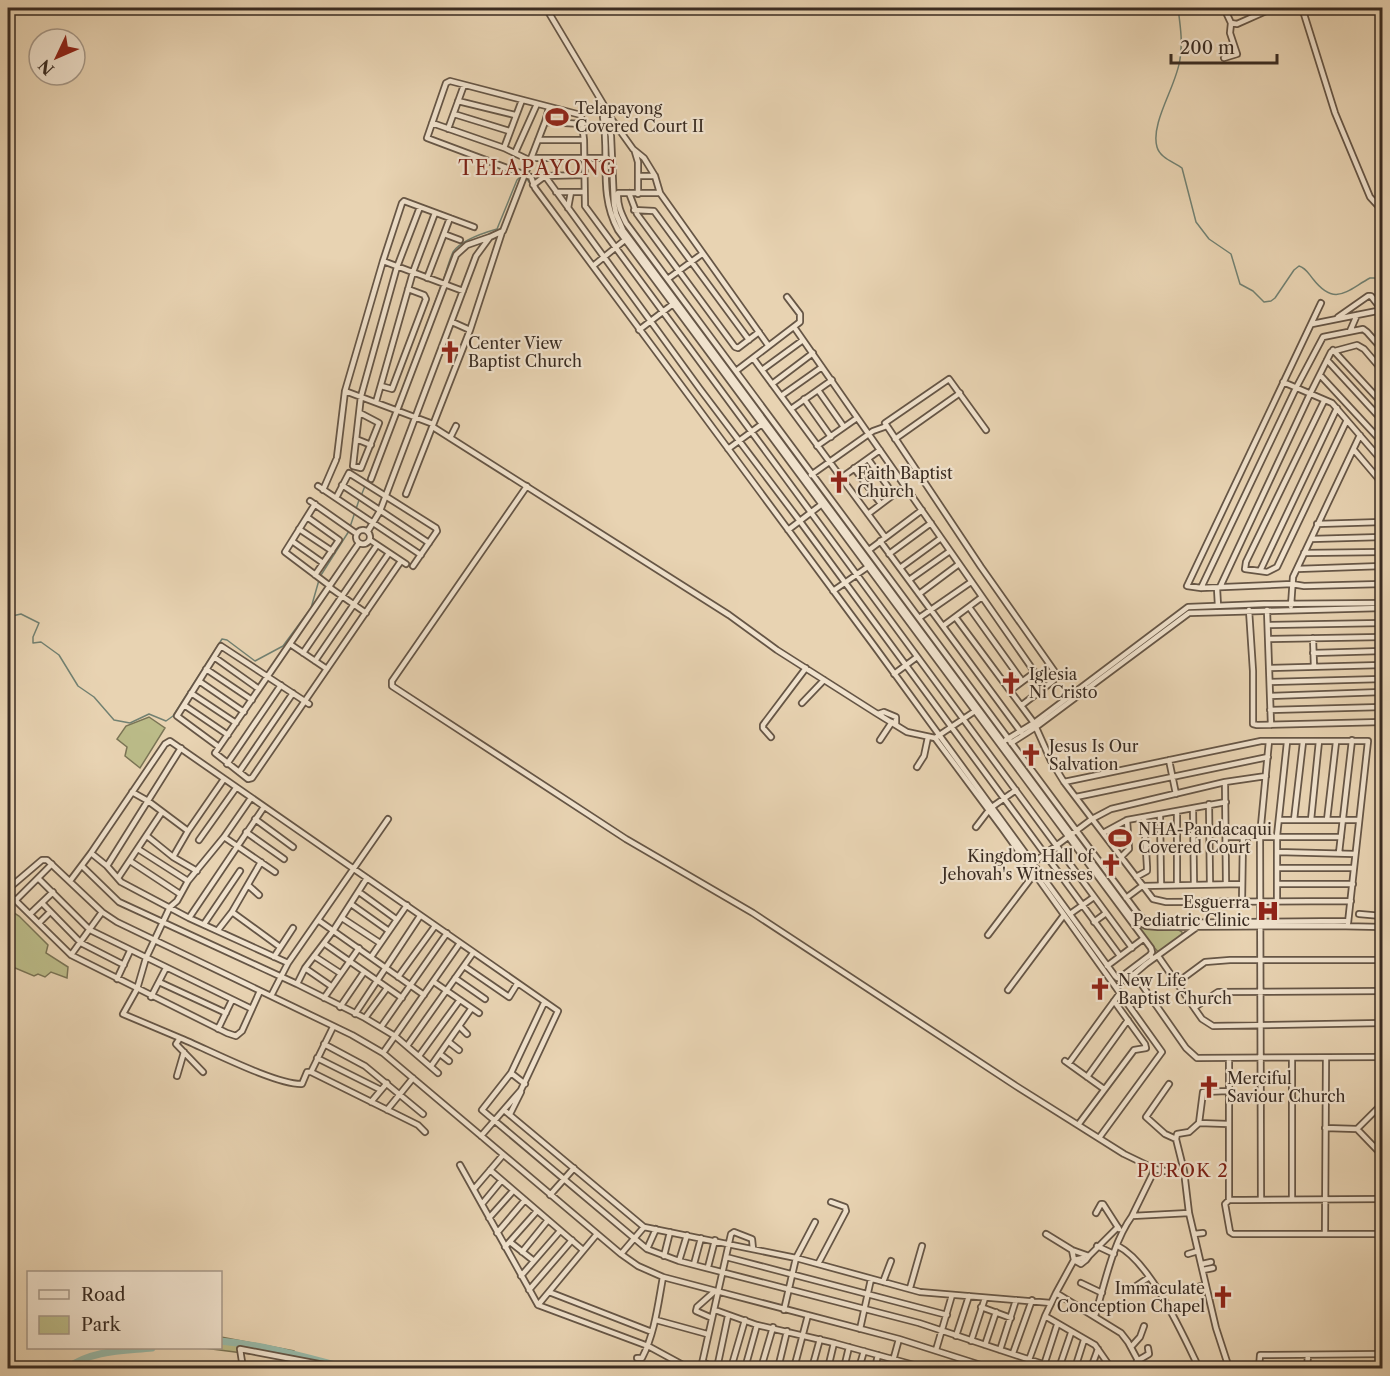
<svg xmlns="http://www.w3.org/2000/svg" width="1390" height="1376" font-family="'Libre Caslon Text',serif">
	<rect width="100%" height="100%" fill="#e8d3b2"/>
	<filter id="stains"><feTurbulence type="fractalNoise" baseFrequency=".00333" numOctaves="4"/><feColorMatrix values="0 0 0 0 .2 0 0 0 0 .09 0 0 0 0 .02 0 0 0 .5 -.17"/></filter>
	<radialGradient id="worn" r=".72"><stop offset=".6" stop-color="#630" stop-opacity="0"/><stop offset="1" stop-color="#630" stop-opacity=".3"/></radialGradient>
	<path fill="#bb8" stroke="#7a7455" stroke-width="1.5" d="M149 717 165 728 140 768 125 756 127 747 117 739 126 726Z
		M11 911 19 916 48 945 46 953 68 967 67 978 51 972 45 977 38 974 34 976 8 965V913Z
		M1133 921C1150 934 1170 922 1182 932V936L1159 953 1132 922Z
		M221 1337 294 1351 297 1360 204 1348H220Z"/>
	<g fill="none" stroke-linecap="round" stroke-linejoin="round">
		<path stroke="#728172" stroke-width="1.5" d="M1178 8C1180 24 1183 42 1180 59 1177 85 1150 123 1157 147 1160 158 1174 162 1182 168L1196 222 1209 239 1231 254 1240 284 1253 291 1264 302 1271 301 1275 298 1294 270 1299 266C1306 268 1308 273 1313 279 1335 307 1346 291 1370 278H1375L1382 290
			M527 179 531 185
			M443 281C446 272 449 261 453 252 461 240 483 233 497 229L517 180 520 177
			M397 404 441 286
			M376 460 393 413
			M367 482 374 464
			M361 496 365 486
			M350 527 359 500
			M321 575 349 531
			M8 601 9 603V613L12 616 21 614 39 623 33 637V643L41 642 59 655 78 686 94 697 114 720 130 723 149 714 166 721 173 716 222 639 227 640 255 661 283 646 311 608 319 580"/>
		<path stroke="#98b9a8" stroke-width="7" d="M220 1341C264 1345 305 1357 347 1368
			M67 1368C93 1350 122 1351 152 1348
			M567 1368H586"/>
		<g stroke="#665646" stroke-width="8">
			<path id="minor" d="M546 8 605 107 611 136 614 204 616 214 623 230 1134 919 1146 926 1158 927 1334 926 1382 927
				M1224 8 1231 23 1237 24 1273 8
				M1299 8 1304 14 1335 113 1370 197 1382 210
				M1224 58 1237 54 1230 33 1231 23
				M458 101 515 115
				M454 114 509 131
				M608 114 633 149 644 158 655 176 660 193 768 345
				M608 117H603C610 156 598 194 618 230L1151 948 1152 952 1150 955 1153 959
				M545 122 583 124
				M432 123 504 148 529 160
				M448 129 464 85
				M538 140H584
				M504 148 522 100
				M635 152 638 162V194
				M515 153 537 104
				M532 158H607
				M545 176 700 389 799 520 1120 956
				M638 176H655
				M533 185 545 176 585 175
				M556 192H584
				M618 193C617 204 621 213 626 223L1139 915 1144 919 1157 923 1348 921
				M618 193H660
				M629 193 637 214 735 347 738 348 759 332
				M568 208 571 192
				M634 210 654 211 749 340
				M444 234 460 240
				M383 261 463 291
				M593 266 626 239
				M427 278 450 218
				M669 278 702 254
				M1321 303 1187 586 1201 588 1292 584 1304 586 1382 584
				M1338 317 1368 296H1371L1382 310
				M452 322 470 330
				M1312 324 1382 310
				M794 327 1045 687
				M639 330 673 304
				M1350 331 1357 315
				M1333 350 1382 403
				M753 358 885 537
				M1327 360 1382 420
				M762 370 803 340
				M736 371 800 322V314L787 297
				M1320 375 1382 442
				M1283 382 1332 403 1382 461
				M772 384 813 353
				M381 386 392 389 426 299 424 295 408 289
				M818 390 844 427
				M345 391 433 424
				M781 396 822 367
				M804 399 831 437
				M1324 401 1246 562 1245 569 1267 572 1277 567 1346 422
				M376 402 413 272 435 213
				M791 409 832 380
				M360 413 379 423 361 468 353 466 361 396 397 267 420 207
				M433 427 729 615 777 650 876 713 907 732 935 738 975 711
				M986 430 949 379 885 423 981 567 1055 672 1056 677 1053 681 1022 705
				M450 438 456 426
				M356 439 371 445
				M895 439 960 393
				M817 446 857 418
				M728 449 762 424
				M1354 450 1382 483
				M337 457 345 391 383 261 402 203 404 201 474 227
				M868 459 894 495
				M854 468 881 504
				M811 475 873 431 887 426
				M841 478 880 450
				M371 479 456 255 467 245 490 237
				M342 485 429 543
				M318 486 421 555
				M527 486 392 681V686L626 839 753 913 1016 1086 1124 1154 1155 1169 1175 1173 1184 1171
				M323 490 336 460
				M406 494 470 330 502 232
				M336 498 349 473 436 528 437 531 413 566
				M310 501 357 534
				M315 504 285 552 330 586
				M868 514 905 486
				M307 517 339 540 315 575
				M1317 524 1382 522
				M299 529 332 551
				M356 537a7 7 0 1 1 14 0a7 7 0 1 1-14 0Z
				M788 530 822 504
				M368 531 380 511 476 256 490 237 503 231 545 122 549 108
				M1311 539 1382 537
				M370 540 406 564
				M292 541 323 563
				M880 541 1021 732
				M359 543 215 753 248 779 252 778 401 561
				M869 550 922 510
				M1304 553 1382 552
				M889 554 931 523
				M900 568 941 538
				M1297 569 1382 566
				M1260 571 1337 408
				M909 580 950 551
				M329 587 366 613
				M1220 587 1310 394 1331 352 1357 345 1364 349 1382 370
				M1201 588 1296 388 1323 337 1363 329 1367 332 1382 349
				M1217 588 1218 606
				M833 591 869 566
				M919 594 959 564
				M1291 606 1293 577 1360 435
				M969 607 1022 681
				M1249 610 1253 671V724L1257 725 1382 722
				M1267 610 1271 725
				M919 618 971 582
				M956 618 1034 723 1051 761 1064 782 1153 899 1166 902 1351 901
				M1269 625 1382 623
				M943 626 982 597
				M1313 638 1314 667
				M1269 639 1382 637
				M290 644 327 669
				M303 653 377 545
				M1313 653 1382 651
				M214 657 259 689
				M315 661 389 553
				M1270 668 1382 665
				M206 669 252 700
				M894 674 917 657
				M199 681 244 712
				M1270 682 1382 679
				M1011 690 1035 672
				M191 693 236 723
				M1270 696 1382 692
				M802 703 824 680
				M184 705 228 735
				M1270 710 1382 707
				M878 714 884 712 896 717V724
				M771 737 763 728V725L806 668
				M935 738 1002 828 1162 1052 1099 1138
				M880 740 892 722
				M1006 740 1034 723 1188 607 1264 604 1382 603
				M1011 743 1036 727 1189 613 1382 608
				M219 747 177 716 221 646 309 704
				M1169 760 1176 794
				M227 764 281 685
				M917 767 924 756 928 737
				M239 772 293 693
				M1064 782 1261 741H1368L1348 923
				M1225 782 1226 884
				M132 792 148 801 188 831
				M1076 797 1268 757
				M1209 804 1210 884
				M992 807 1016 790
				M1193 808 1194 885
				M1177 811V885
				M1160 814 1161 885
				M255 819 293 847
				M1279 820H1359
				M1294 820 1303 742
				M1311 820 1319 741
				M1327 820 1336 742
				M976 827 989 810
				M246 832 284 859
				M1103 833 1127 820 1226 802
				M147 836 173 857 197 871
				M224 837 275 872
				M1227 837H1341
				M199 840 236 788
				M138 849 188 881
				M1277 852 1355 854
				M91 853 107 866 121 882 189 918 288 963
				M1339 853 1352 740
				M173 857 188 831 224 779
				M1121 857 1129 849 1127 820
				M130 861 180 894
				M1033 863 1092 819 1111 809 1225 782 1266 776
				M82 866 119 902 297 984 365 1018 395 1036 438 1073
				M107 866 181 748
				M1277 868H1354
				M1136 877 1147 871V867L1144 817
				M38 878 90 930 252 1009
				M118 878 162 812
				M70 881 91 853 165 744 170 741 558 1011 521 1090 481 1136
				M1277 884H1353
				M249 886 259 895
				M8 889 42 860H47L102 912 117 922 352 1035 383 1053 621 1254 638 1266 663 1277 899 1339 990 1368
				M359 892 396 919
				M8 893 71 955 227 1033 236 1036 242 1031 260 991
				M1126 898 1142 886 1242 884
				M16 900 52 864
				M1242 901 1243 837
				M1277 901V836L1287 742
				M42 903 81 943 124 965
				M351 904 389 931
				M232 912 280 947
				M30 914 53 892
				M1070 914 1094 897
				M1359 914 1382 916
				M189 918 264 807
				M342 918 380 943
				M318 920 424 995
				M1094 922 1106 913
				M39 923 50 912
				M204 924 240 871
				M218 930 232 912 261 862
				M988 935 1035 873
				M325 944 402 998
				M1132 948 585 206 584 140 581 115 450 81 446 83 427 138 531 177 535 188 875 647 1115 976 1117 978 1121 977 1150 955
				M71 955 102 912
				M314 956 340 973
				M1158 956 1202 1019 1213 1026 1382 1023
				M274 957 293 928
				M371 957 407 905
				M464 966 509 997 517 984
				M1107 966 1143 939
				M305 968 331 986
				M1135 975 1186 1048 1197 1058 1382 1057
				M398 977 435 926
				M455 978 485 999
				M117 979 130 951
				M1126 981 1146 964 1197 927
				M159 982 226 1013
				M434 982 479 1013
				M1178 982 1205 962 1230 960H1382
				M297 984 305 968 333 931 367 878
				M1008 990 1064 915
				M271 996 288 963 388 819
				M151 997 166 968
				M324 998 359 948
				M544 1003 511 1073 482 1110 647 1249 679 1261 919 1323 1055 1368
				M340 1007 364 972
				M1195 1007 1218 992 1382 991
				M355 1014 420 916
				M365 1018 387 988
				M459 1026 467 1034
				M333 1027 311 1072 418 1125 425 1132
				M381 1027 447 933
				M218 1029 232 1000
				M180 1038C207 1049 276 1085 302 1084L307 1072H311
				M449 1042 459 1050
				M324 1044 365 1066 423 1114
				M407 1046 473 953
				M383 1053 460 943
				M440 1054 449 1061
				M419 1056 459 1001
				M317 1058 381 1090
				M1229 1058V1200
				M1292 1058V1199
				M1065 1061 1104 1089
				M1069 1063 1120 993
				M431 1066 471 1009
				M203 1072 176 1044 180 1038 123 1014 137 989 146 958 170 907 177 901 188 881 224 837 251 798
				M511 1073 525 1084
				M177 1076 184 1052
				M1087 1077 1128 1020
				M1169 1084 1146 1117 1165 1134 1176 1139 1184 1171 1189 1213 1216 1328 1229 1368
				M371 1102 387 1083
				M387 1110 413 1078
				M504 1110 644 1227 796 1258 920 1292 1051 1303
				M510 1114 521 1092
				M1199 1123 1228 1124
				M1078 1125 1134 1050 1146 1048 1145 1044 1114 1001
				M1325 1128 1357 1129 1382 1155
				M1357 1129 1382 1104
				M1176 1139 1177 1134 1189 1132 1199 1123 1203 1092 1228 1091
				M460 1165 538 1305 648 1346 683 1365 694 1368
				M490 1170 583 1250
				M474 1189 503 1155
				M550 1195 574 1168
				M1382 1199 1244 1200H1229L1225 1204 1230 1232 1233 1234H1382
				M1261 1200 1260 836 1269 741
				M482 1204 501 1181
				M1096 1213 1101 1204H1103L1119 1229
				M1132 1216 1155 1169
				M489 1218 513 1191
				M497 1233 525 1200
				M1046 1234 1072 1250 1089 1256 1118 1227
				M1194 1234 1203 1233
				M1325 1234 1326 1058
				M510 1242 534 1261
				M1097 1246 1114 1254
				M1118 1246C1151 1263 1183 1335 1199 1368
				M505 1247 537 1211
				M647 1249 656 1229
				M1072 1250 1074 1260 1081 1264 1086 1260
				M522 1252 548 1220
				M621 1254 644 1227
				M1188 1254 1198 1251
				M664 1256 670 1232
				M726 1257 947 1315
				M679 1261 687 1235
				M694 1264 701 1238
				M818 1264 846 1211 845 1207 831 1202
				M1202 1264 1211 1262
				M708 1267 715 1240
				M1203 1270 1213 1268
				M521 1276 560 1231
				M883 1282 891 1261
				M1081 1283 1102 1293
				M1136 1286 1148 1278
				M910 1288 922 1246
				M1190 1289 1206 1285
				M529 1290 572 1240
				M549 1292 652 1332
				M1056 1293 1074 1260 1083 1258 1086 1260 1089 1256
				M538 1305 597 1234
				M981 1307 1011 1318
				M715 1310 757 1325 834 1343 925 1368
				M784 1310 796 1258 815 1222
				M1045 1316 1095 1345 1111 1368
				M1095 1316C1104 1286 1113 1242 1132 1216L1189 1213
				M712 1318 696 1311 697 1307 715 1291
				M656 1320 707 1334
				M860 1329 871 1279
				M956 1336 969 1296
				M971 1341 985 1298
				M985 1345 996 1312
				M1131 1347 1140 1337 1144 1326
				M936 1350 952 1295
				M1000 1350 1016 1300
				M1013 1353 1032 1300
				M637 1358H642C655 1333 658 1304 663 1277
				M1137 1361 1149 1354 1148 1348
				M703 1362 714 1368
				M1044 1365 1057 1325
				M243 1368 240 1349 340 1368
				M701 1368 731 1234 734 1232 752 1239 753 1249
				M717 1368 728 1316
				M731 1368 745 1320
				M745 1368 757 1325
				M761 1368 773 1327
				M778 1368 787 1331
				M794 1368 808 1315
				M812 1368 820 1339
				M828 1368 834 1343
				M844 1368 849 1347
				M859 1368 864 1351
				M875 1368 878 1355
				M891 1368 899 1339
				M1026 1368 1045 1316 1056 1293 1121 1333 1128 1342 1142 1368
				M1059 1368 1071 1333
				M1075 1368 1084 1340
				M1091 1368 1098 1349
				M1259 1368 1260 1355 1382 1354
				M1307 1368 1308 1355"/>
		</g>
		<use href="#minor" stroke="#f0e2cd" stroke-width="4.5"/>
	</g>
	<defs>
		<g id="stadium-bare" transform="scale(1.8)"><path d="M0-5a6.5 5 0 1 0 0 10a6.5 5 0 1 0 0-10ZM-3.5-1.8h7v3.6h-7Z" fill="#8f2418" stroke="#f0e2cd" stroke-width="2.5" paint-order="stroke"/></g>
		<g id="church-bare" transform="scale(1.8)"><path d="M-1.2-6h2.4v3.5h3.3v2.4h-3.3V6h-2.4V-.1h-3.3v-2.4h3.3Z" fill="#8f2418" stroke="#f0e2cd" stroke-width="2.5" paint-order="stroke"/></g>
		<g id="hospital-bare" transform="scale(1.8)"><path d="M-5-5h3v3.5h4V-5h3V5h-3V1.5h-4V5h-3Z" fill="#8f2418" stroke="#f0e2cd" stroke-width="2.5" paint-order="stroke"/></g>
	</defs>
	<g fill-rule="evenodd">
		<use href="#stadium-bare" x="557" y="117"/>
		<use href="#church-bare" x="450" y="352"/>
		<use href="#church-bare" x="839" y="482"/>
		<use href="#church-bare" x="1011" y="683"/>
		<use href="#church-bare" x="1031" y="755"/>
		<use href="#stadium-bare" x="1120" y="838"/>
		<use href="#church-bare" x="1111" y="865"/>
		<use href="#hospital-bare" x="1268" y="911"/>
		<use href="#church-bare" x="1100" y="989"/>
		<use href="#church-bare" x="1209" y="1087"/>
		<use href="#church-bare" x="1223" y="1297"/>
	</g>
	<g text-anchor="middle" stroke-width="4.5" stroke-linejoin="round" paint-order="stroke">
		<g font-size="16" fill="#3a2c22" stroke="#f0e2cd" text-anchor="start">
			<text x="575" y="114">Telapayong<tspan x="575" dy="18">Covered Court II</tspan></text>
			<text x="468" y="349">Center View<tspan x="468" dy="18">Baptist Church</tspan></text>
			<text x="857" y="479">Faith Baptist<tspan x="857" dy="18">Church</tspan></text>
			<text x="1029" y="680">Iglesia<tspan x="1029" dy="18">Ni Cristo</tspan></text>
			<text x="1049" y="752">Jesus Is Our<tspan x="1049" dy="18">Salvation</tspan></text>
			<text x="1138" y="835">NHA-Pandacaqui<tspan x="1138" dy="18">Covered Court</tspan></text>
			<text x="1093" y="862" text-anchor="end">Kingdom Hall of<tspan x="1093" dy="18">Jehovah's Witnesses</tspan></text>
			<text x="1250" y="908" text-anchor="end">Esguerra<tspan x="1250" dy="18">Pediatric Clinic</tspan></text>
			<text x="1118" y="986">New Life<tspan x="1118" dy="18">Baptist Church</tspan></text>
			<text x="1227" y="1084">Merciful<tspan x="1227" dy="18">Saviour Church</tspan></text>
			<text x="1205" y="1294" text-anchor="end">Immaculate<tspan x="1205" dy="18">Conception Chapel</tspan></text>
		</g>
		<g font-size="18" letter-spacing="1.5" fill="#7a1f14" stroke="#f0e2cd">
			<text x="1183" y="1177">PUROK 2</text>
		</g>
		<g font-size="20" letter-spacing="1.5" fill="#7a1f14" stroke="#f0e2cd">
			<text x="538" y="175">TELAPAYONG</text>
		</g>
	</g>
	<rect width="1390" height="1376" fill="none" stroke="#e8d3b2" stroke-width="30"/>
	<rect x="9" y="9" width="1372" height="1358" fill="none" stroke="#3a2c22" stroke-width="3"/>
	<rect x="15" y="15" width="1360" height="1346" fill="none" stroke="#3a2c22" stroke-width="1.5"/>
	<rect x="27" y="1271" width="195" height="78" fill="#f0e2cd" stroke="#a79989" stroke-width="1.5"/>
	<rect x="39" y="1290" width="30" height="9" fill="#f0e2cd" stroke="#a79989" stroke-width="1.5"/>
	<text x="81" y="1301" font-size="18" fill="#3a2c22">Road</text>
	<rect x="39" y="1316" width="30" height="18" fill="#bbbb88" stroke="#a79989" stroke-width="1.5"/>
	<text x="81" y="1331" font-size="18" fill="#3a2c22">Park</text>
	<g transform="translate(57 57) rotate(226)"><circle r="28" fill="#f0e2cd" stroke="#a79989" stroke-width="1.5"/>
	<path d="M0-4.5L10 22L0 15L-10 22Z" fill="#8f2418"/>
	<text y="-9" font-size="16" font-weight="bold" text-anchor="middle" fill="#3a2c22">N</text>
	</g>
	<path d="M1171 54v9h106v-9" fill="none" stroke="#3a2c22" stroke-width="3"/>
	<text x="1180" y="54" font-size="18" fill="#3a2c22" stroke="#f0e2cd" stroke-width="4.5" paint-order="stroke">200 m</text>
	<rect width="100%" height="100%" filter="url(#stains)"/>
	<rect width="100%" height="100%" fill="url(#worn)"/>
</svg>
